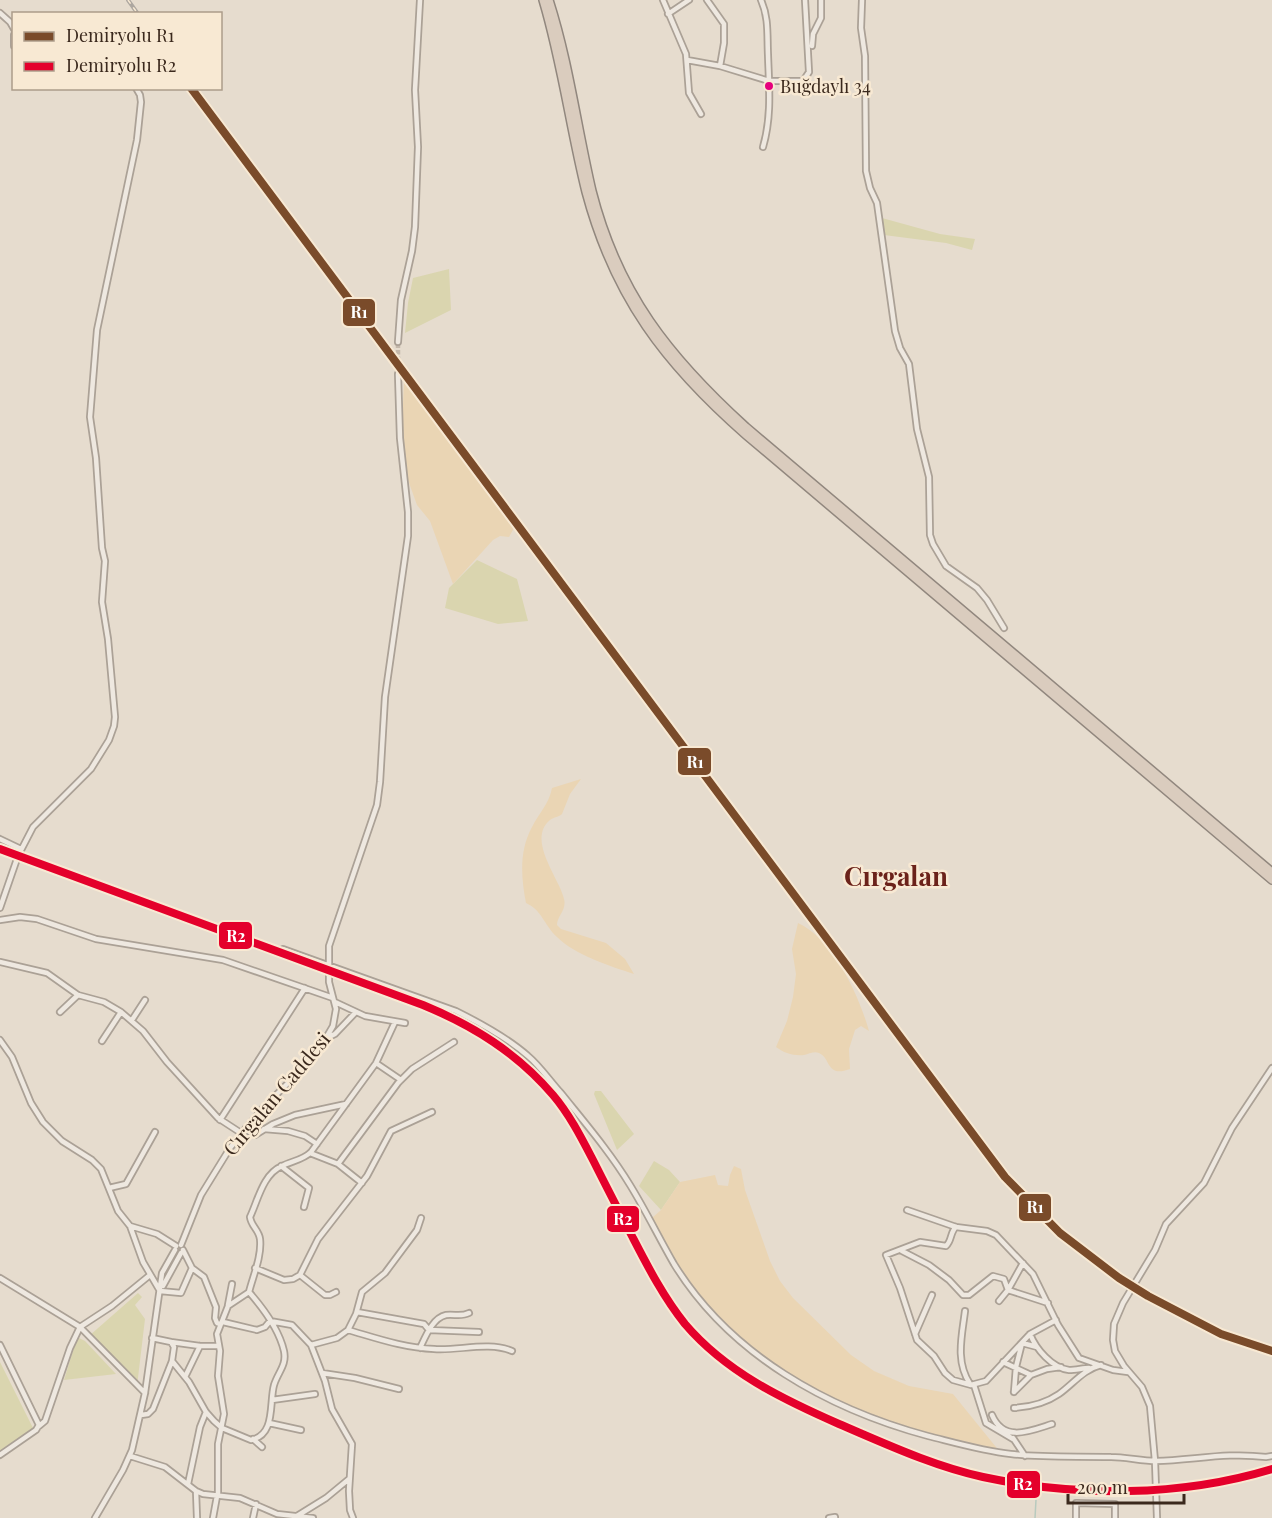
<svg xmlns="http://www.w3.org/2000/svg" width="1272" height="1518" font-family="'Playfair Display',serif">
	<rect width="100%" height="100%" fill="#e6dcce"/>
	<path fill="#dad5af" d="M882 218 940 234 975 239 972 250 946 243 884 235Z
		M449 269 451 310 405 333 408 303 413 278Z
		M477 560 517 579 528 621 498 624 445 608 449 588Z
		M595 1091H601L634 1134 617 1150 594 1094Z
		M654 1161 669 1170 680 1182 661 1210 639 1186Z
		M138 1293 142 1297 135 1305 145 1319 137 1386 89 1336Z
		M79 1338 85 1341 116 1374 64 1380 76 1341Z
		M0 1362 34 1430 0 1453Z"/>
	<path fill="#ead5b4" d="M404 381 514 528 509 537 500 536 493 540 453 584 430 521 417 505 408 480 402 429Z
		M581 779 570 794 562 814C559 817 554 817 550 820 526 840 560 879 564 899 567 910 557 916 557 925L561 929 606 943 625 959 634 974C610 966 575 955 557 937 544 925 542 910 526 903 521 877 519 851 532 827 539 813 549 804 552 788Z
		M798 923C833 939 859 995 869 1031L861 1026 855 1030 849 1049 850 1069C826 1078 831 1058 819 1053 814 1051 809 1054 804 1055 793 1056 784 1053 776 1047L787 1021 793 997 796 974 792 949Z
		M734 1166 741 1169 745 1190 770 1261 780 1281 793 1298 851 1355 874 1371 909 1386 953 1394 1000 1452C968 1444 934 1438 902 1428 829 1403 751 1360 701 1300 681 1276 666 1246 652 1218L661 1210 680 1182 715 1175 718 1185 728 1186 730 1175Z"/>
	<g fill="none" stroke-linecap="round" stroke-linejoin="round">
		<path stroke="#b8cabe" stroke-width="1.5" d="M1035 1518 1037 1481"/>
		<path stroke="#c4b8ab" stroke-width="4.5" stroke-dasharray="4.5 2" stroke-linecap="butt" d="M398 374V342"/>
		<g stroke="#aba196" stroke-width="8">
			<path id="minor" d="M663 0 686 54 689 93 701 114
				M707 0 724 24V43L720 66
				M761 0C769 18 767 35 768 55 769 86 772 116 763 147
				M862 0 861 28 865 56 866 171 870 188 877 203 895 331 900 348 909 364 917 429 929 477 930 535 933 544 946 566 977 588 987 600 1004 628
				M0 13 10 22 14 29
				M668 14 689 0
				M14 35V46
				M812 46 813 34 821 18V0
				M687 60 720 66 769 81H803L809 72 805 0
				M398 342 401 300 412 251 415 227 418 147 415 90 420 0
				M0 839 21 849
				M0 908 18 856 33 827 91 769 109 740 114 726 115 717 108 639 102 602 105 561 102 548 96 458 90 417 97 330 137 140 141 102 140 95 136 88
				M0 920 20 917 37 919 96 939 223 960 333 998
				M283 949 456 1011C478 1022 509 1039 528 1056 540 1066 550 1081 561 1093 585 1123 610 1152 630 1185 646 1211 659 1238 674 1264 730 1355 828 1409 928 1436 956 1443 983 1451 1011 1454 1045 1458 1078 1456 1111 1457 1126 1457 1141 1461 1156 1461 1194 1460 1227 1452 1266 1457L1272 1456
				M0 962 47 973 78 995 104 1002 121 1012 143 1031 167 1062 218 1118 241 1133
				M335 1002 365 1016 405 1023
				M60 1012 78 995
				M132 1020 145 1000
				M329 1037 335 1034 355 1013
				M0 1040 12 1057 31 1103 43 1122 62 1141 92 1160 101 1169 118 1211 130 1226 143 1262 160 1291
				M102 1041 121 1012
				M376 1063 401 1080
				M220 1120 305 988
				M245 1129 255 1135 273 1124 295 1115 346 1104
				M264 1129 288 1131 305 1136 317 1144
				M310 1153 338 1164 362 1183
				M338 1164 398 1083 412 1069 454 1042
				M281 1166 309 1188 304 1207
				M109 1188 126 1184 155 1132
				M907 1210 956 1227 987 1231 996 1235 1033 1274 1058 1325 1079 1358 1113 1370 1128 1372
				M130 1226 157 1234 176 1246
				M956 1227C950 1232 952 1241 946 1246L920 1242 886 1255 900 1288 917 1340 934 1356 945 1373 953 1380 971 1385 986 1381 1030 1334 1056 1320
				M181 1245 201 1195 230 1148 262 1109 306 1065 323 1043 333 1026 336 1009 329 982V946L377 805 380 782 385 697 408 536V512L400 438 398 374
				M902 1251 929 1265 949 1280 963 1295H969L993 1276 1004 1279 1008 1290
				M192 1268 204 1277 216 1307 215 1318 217 1323 221 1324
				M255 1268 284 1280 293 1279 300 1275 318 1239 367 1176 391 1131 432 1112
				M300 1275 325 1295H330L336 1292
				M0 1278 80 1327 145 1393
				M163 1286 181 1253
				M1008 1290 1048 1303
				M160 1291 181 1293 192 1268 183 1250
				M999 1301 1008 1290 1023 1263
				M228 1305 232 1284
				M965 1311C962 1336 955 1361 970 1384
				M357 1312 424 1324 429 1330 479 1332
				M223 1322 257 1330 265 1327 270 1321 292 1325 311 1345 325 1381 332 1409 352 1444 349 1491 350 1510 353 1518
				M348 1330C376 1338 404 1348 434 1349 459 1351 488 1341 512 1351
				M915 1334 932 1295
				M1030 1334C1036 1349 1052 1368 1069 1370 1076 1370 1083 1368 1089 1368
				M171 1342 200 1346H219
				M0 1345 39 1425 36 1430 0 1455
				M311 1345 337 1338 348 1330 356 1314 362 1292 385 1273 417 1230 421 1218
				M420 1348C425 1338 432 1318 446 1315 455 1314 461 1317 469 1313
				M172 1361 189 1382 206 1412 214 1421 222 1428 251 1440C276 1435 269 1403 274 1385 278 1372 287 1365 284 1351 279 1329 263 1308 249 1292
				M1003 1362 1031 1375 1047 1369 1061 1367
				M322 1373 355 1378 399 1389
				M185 1377 200 1346
				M974 1385 986 1423 1013 1439
				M1014 1392 1016 1367 1022 1343 1037 1347
				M1014 1392 1031 1375
				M272 1400 315 1394
				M1014 1408C1030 1407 1046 1403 1059 1394 1073 1384 1084 1369 1101 1365
				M141 1415 148 1414 153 1409 172 1361 174 1347 171 1342 152 1338
				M992 1415C1004 1443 1030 1431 1052 1424
				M269 1423 301 1430
				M39 1426 45 1421 70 1348 80 1327 112 1306 150 1275
				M1013 1438 1025 1456
				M253 1439 262 1447
				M130 1456 165 1467 196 1491 203 1494 240 1498 277 1514 313 1518
				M188 1484 200 1427 206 1412
				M196 1491 197 1518
				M218 1496V1444L224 1414 218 1376 220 1351 217 1334 228 1306 249 1292C253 1276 262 1256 260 1239 259 1230 251 1226 250 1217 258 1200 263 1174 282 1166 292 1161 303 1160 311 1152L376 1063 395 1022
				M297 1516 326 1498 349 1479
				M95 1518 123 1470 132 1450 145 1393 162 1273 175 1250
				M213 1518 217 1496
				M253 1518 256 1504
				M829 1518 835 1517
				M1076 1518V1503L1115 1504V1518
				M1157 1518 1155 1461 1150 1406 1142 1387 1124 1366 1115 1351 1113 1340 1114 1324 1123 1303 1155 1250 1166 1224 1204 1183 1232 1128 1272 1068"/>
		</g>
		<g stroke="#91877e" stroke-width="10">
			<path id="highway" d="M543 0C562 63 570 128 586 192 614 297 665 364 746 435L1272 880
				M549 0C569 62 577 127 592 191 618 293 669 357 746 427L1272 872"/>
		</g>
		<use href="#minor" stroke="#eee8e0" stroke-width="4.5"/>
		<use href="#highway" stroke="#daccbe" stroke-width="7"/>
		<g stroke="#ada7a0" stroke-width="4">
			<path id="rail" d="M128 0 138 14
				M191 88 1005 1177 1060 1233 1119 1278 1148 1296 1221 1334 1272 1351"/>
		</g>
		<use href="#rail" stroke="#f8e9d3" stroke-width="1.5" stroke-dasharray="4.5" stroke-linecap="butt"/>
		<g stroke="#f8e9d3" stroke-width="12">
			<path id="rail-1" d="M191 88 1005 1177 1060 1233 1119 1278 1148 1296 1221 1334 1272 1351"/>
		</g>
		<g stroke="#f8e9d3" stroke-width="12">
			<path id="rail-2" d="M0 849 423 1005C474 1026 517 1053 553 1095 570 1115 582 1139 594 1162 607 1188 620 1213 633 1238 648 1267 664 1298 685 1324 726 1372 782 1399 839 1424 886 1444 933 1466 983 1477 1077 1497 1180 1497 1272 1469"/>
		</g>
		<use href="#rail-1" stroke="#7a4b2a" stroke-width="8"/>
		<use href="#rail-2" stroke="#e4002b" stroke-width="8"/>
	</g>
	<circle fill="#e5007d" stroke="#f8e9d3" stroke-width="2" cx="769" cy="86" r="5"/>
	<g text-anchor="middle" stroke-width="5" stroke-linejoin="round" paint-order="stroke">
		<g font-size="18" fill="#3b291d" stroke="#f8e9d3" text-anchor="start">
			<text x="780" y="93">Buğdaylı 34</text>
		</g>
		<g font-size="20" fill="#3b291d" stroke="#f8e9d3">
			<text transform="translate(277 1094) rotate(-50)" y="7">Cırgalan Caddesi</text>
		</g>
		<g font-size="26" font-weight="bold" fill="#6b221a" stroke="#f8e9d3">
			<text x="896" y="886">Cırgalan</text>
		</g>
	</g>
	<g stroke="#f8e9d3" stroke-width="2">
		<rect x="342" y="298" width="34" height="29" rx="6" fill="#7a4b2a"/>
		<rect x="677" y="747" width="35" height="29" rx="6" fill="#7a4b2a"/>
		<rect x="218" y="921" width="35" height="29" rx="6" fill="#e4002b"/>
		<rect x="1018" y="1193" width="34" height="29" rx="6" fill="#7a4b2a"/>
		<rect x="606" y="1205" width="34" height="28" rx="6" fill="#e4002b"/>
		<rect x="1006" y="1470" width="35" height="29" rx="6" fill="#e4002b"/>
	</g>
	<g font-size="16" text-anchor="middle" font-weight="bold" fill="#fff">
		<text x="359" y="318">R1</text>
		<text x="695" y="768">R1</text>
		<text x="236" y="942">R2</text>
		<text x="1035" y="1213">R1</text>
		<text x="623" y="1225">R2</text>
		<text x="1023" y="1490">R2</text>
	</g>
	<rect x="12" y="12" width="210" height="78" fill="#f8e9d3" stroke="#ac9c8a" stroke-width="1.5"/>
	<rect x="24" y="32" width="30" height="9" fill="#7a4b2a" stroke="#ac9c8a" stroke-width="1.5"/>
	<text x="66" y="42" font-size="18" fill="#3b291d">Demiryolu R1</text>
	<rect x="24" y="62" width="30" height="9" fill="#e4002b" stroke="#ac9c8a" stroke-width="1.5"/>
	<text x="66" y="72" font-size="18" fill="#3b291d">Demiryolu R2</text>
	<path d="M1068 1494v9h116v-9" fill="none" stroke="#3b291d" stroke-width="3"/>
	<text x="1077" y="1494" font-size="18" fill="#3b291d" stroke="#f8e9d3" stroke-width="4.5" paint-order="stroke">200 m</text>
</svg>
